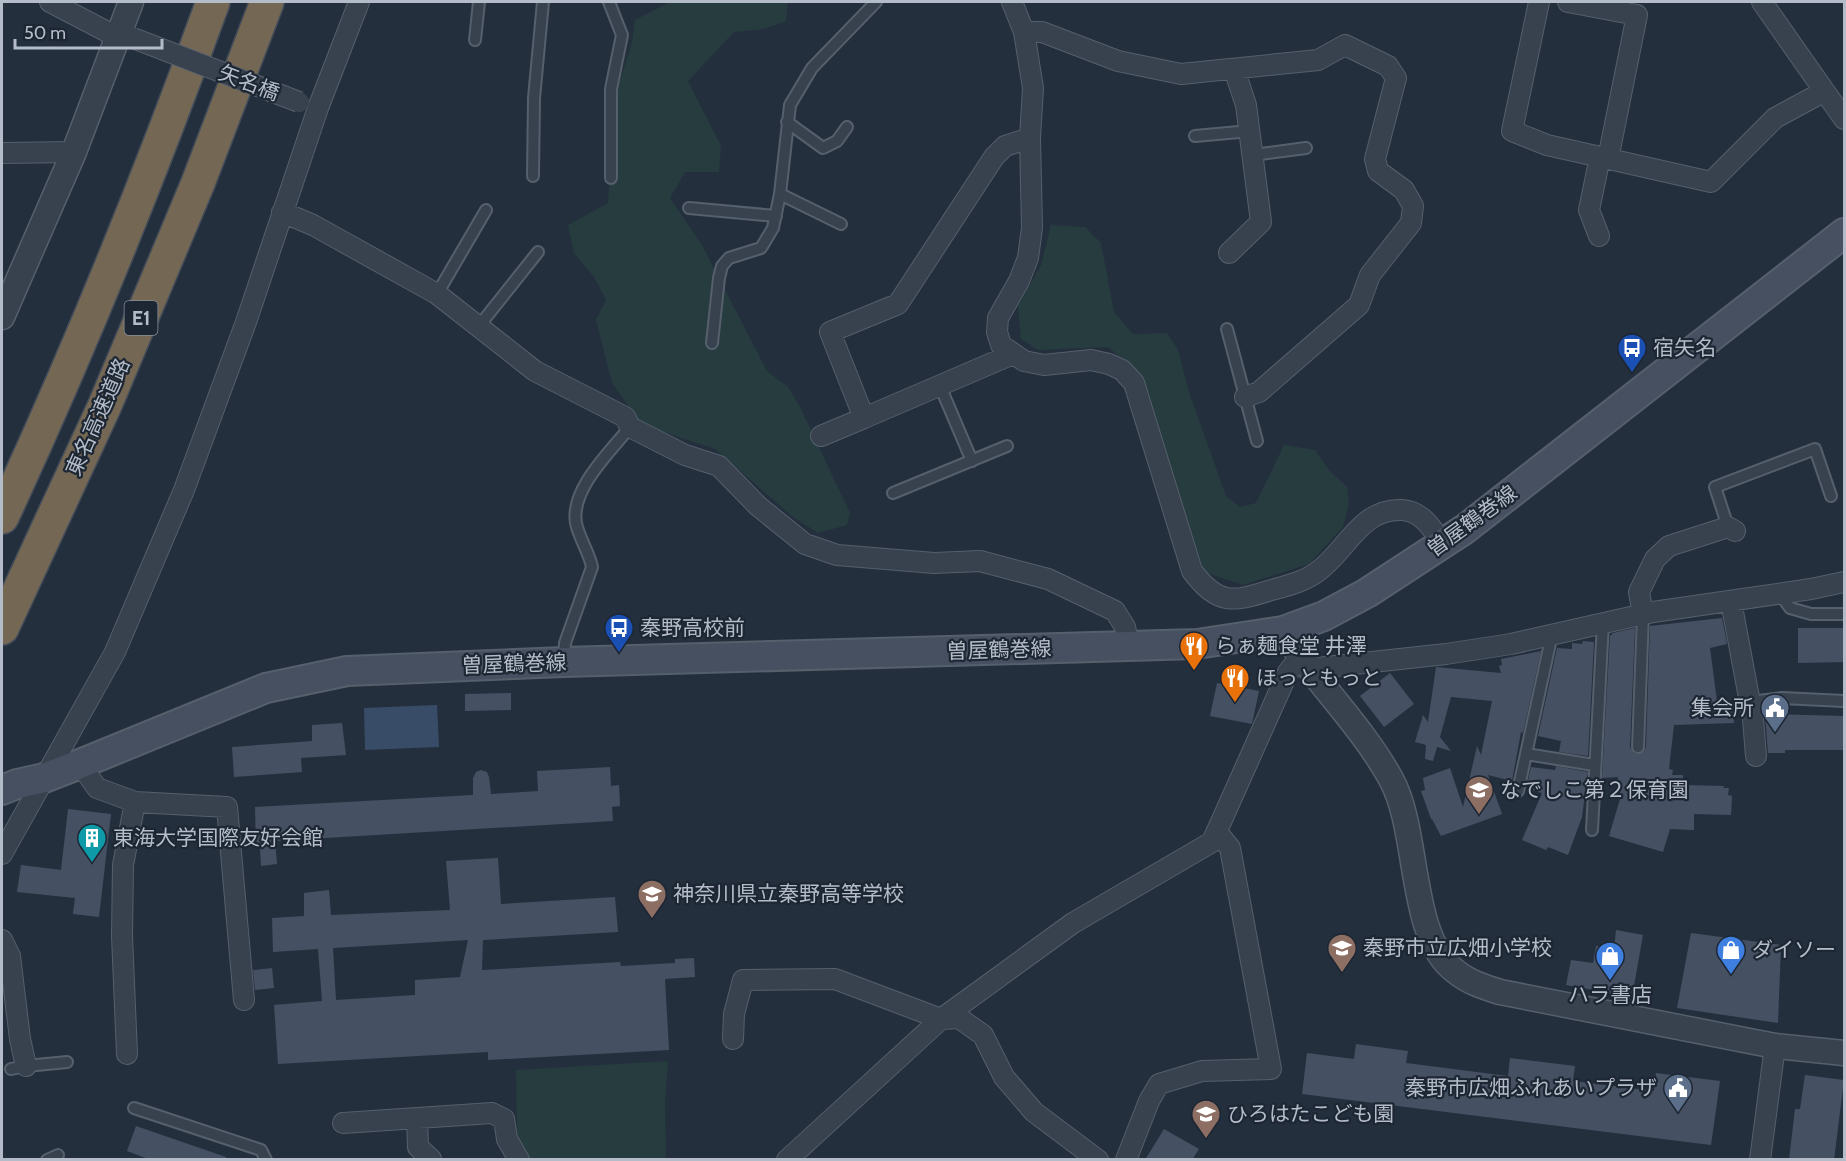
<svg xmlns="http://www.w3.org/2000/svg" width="1846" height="1161" font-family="Cabin,'Noto Sans JP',sans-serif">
	<rect width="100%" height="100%" fill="#242f3e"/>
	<path fill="#263c3f" d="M670 2H788L786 21 764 29 734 32 688 81 721 146 719 172H685L670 198 702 245 767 371 788 387 800 407 850 513 847 525 818 533 793 517 715 449 642 425 612 383 596 320 606 300 594 277 574 253 568 225 608 203 615 97 632 42 635 20Z
		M1051 225 1085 227 1101 243 1114 312 1133 334 1167 333 1178 350 1189 392 1226 496 1240 507 1256 503 1284 445 1315 450 1329 470 1347 487 1349 502 1343 527 1309 564 1243 585 1204 572 1140 374 1108 347 1038 350 1021 339 1018 306 1041 265Z
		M668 1061 665 1103 666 1159H530L517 1137 516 1070Z"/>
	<path fill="#394c67" d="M437 705 439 747 365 750 364 708Z"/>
	<path fill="#455162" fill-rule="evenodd" d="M1722 618 1727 644 1710 648 1717 701H1729V704H1733L1734 723 1674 725 1669 769 1673 770 1672 775H1683V785L1724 786 1723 788H1729L1728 795 1732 796 1731 815 1694 814V830L1670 829 1663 852 1609 836 1620 799 1615 798 1618 777 1602 778 1610 636 1613 633 1635 628 1630 747 1634 753 1638 754 1644 751 1646 747 1650 626Z
		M1798 628H1845V662L1798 663Z
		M1583 641 1594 642 1588 756 1559 752 1561 741 1538 736 1557 648 1572 649V643L1582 644Z
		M1541 651 1523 733 1521 732 1512 781 1488 775 1502 814 1441 836 1432 819H1431L1421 791 1425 790 1423 778 1450 768 1463 807 1477 746 1481 755 1492 701 1451 697 1440 737 1451 751 1437 747 1433 761 1425 759 1426 745 1415 742 1423 715 1428 722 1436 667 1501 673 1499 666 1502 665 1501 659Z
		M1390 673 1414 704 1384 727 1360 696Z
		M1217 683 1259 691 1252 724 1210 716Z
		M511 693V710L465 711V694Z
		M1765 714 1845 716V750H1785V753H1768Z
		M342 723 346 755 301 758 302 772 234 777 232 747 312 741V725Z
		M1556 766 1588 772 1582 817 1568 855 1548 847 1546 850 1522 840 1542 793 1530 789V786L1527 785 1531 767 1555 770Z
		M610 767 611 786 619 785 620 806 612 807 613 821 275 841 277 864 261 866 260 848H256L255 807 473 795V778L476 772 481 770 487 772 489 777 491 794 538 791 537 771Z
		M68 809 111 814 99 917 73 914 75 898 17 892 21 865 61 870Z
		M498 858 501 904 615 897 618 932 483 940 482 970 620 962 621 966 675 963V959L694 958 695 977 665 979 669 1050 488 1060V1052L278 1064 274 1005 322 1001 318 949 273 952 272 918 304 916V893L329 890 331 915 450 910 446 861ZM468 940 460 977 415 980V995L336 1000 333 948Z
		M1616 930 1643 935 1632 997 1566 985 1571 960 1593 963 1596 946 1614 949Z
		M1691 933 1781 945 1778 1023 1677 1008Z
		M272 968 274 988 255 990 253 970Z
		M1356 1044 1408 1051 1406 1063 1508 1076 1510 1058 1575 1066 1573 1081 1654 1091 1656 1073 1720 1081 1711 1145 1302 1094 1307 1053 1354 1059Z
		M1805 1075 1844 1080 1834 1160H1789L1795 1109H1800Z
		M136 1126 226 1157V1160H151L127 1151Z
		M1164 1129 1199 1149 1192 1160H1145Z"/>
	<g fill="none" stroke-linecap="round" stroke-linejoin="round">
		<g stroke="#565f6c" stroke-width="14">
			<path id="service" d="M609 2 622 35 611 89V178
				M475 40 479 2
				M787 122 823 148 837 141 847 127
				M1195 136 1250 131
				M1253 155 1306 148
				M533 176 534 98 543 2
				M780 194 841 224
				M689 208 776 216
				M437 294 486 210
				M479 326 538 252
				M1227 329 1257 441
				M712 343 719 278 722 266 729 258 761 248 773 228 780 194 790 105 812 68 876 2
				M940 386 972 461
				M893 493 1007 446
				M1728 527 1715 487 1815 449 1831 496
				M1780 594 1790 608 1811 614H1844
				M564 661 565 643 592 567C589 552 579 538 576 523 570 489 611 451 630 427
				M1750 702 1782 698 1844 701
				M1638 747 1643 615
				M1526 754 1594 765
				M1518 791 1552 634
				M1592 830 1603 623
				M11 1069 26 1066 67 1062
				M134 1108 261 1150 266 1160
				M47 1160 58 1155"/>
		</g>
		<g stroke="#565f6c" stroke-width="22">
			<path id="minor" d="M50 2 119 38H130
				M1012 2 1024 32 1033 88 1030 138 1032 228 1028 258 1019 281 998 318 997 332 1001 345 1024 361 1044 365 1091 360 1109 364 1122 370 1134 383 1192 571C1220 608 1235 601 1275 589 1290 585 1305 581 1317 572 1347 551 1360 508 1402 510 1422 511 1433 529 1442 544
				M1539 2 1512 131 1547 145 1711 182 1775 118 1823 92
				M1568 2 1637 15 1608 159
				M1762 2 1844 119
				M1024 32H1042L1118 61 1181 74 1318 60 1345 45 1388 66 1396 78 1375 159 1378 171 1404 190 1413 206 1411 223 1370 275 1359 305 1259 392 1245 397
				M2 153 74 152
				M282 212 313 225 437 294 535 371 625 417 630 427 685 455 719 466 758 506 805 544 837 555 934 563 980 561 1048 579 1115 611 1125 627 1129 646
				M1599 236 1589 210 1600 157
				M1229 253 1261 222 1246 105 1234 69
				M1013 354 864 418 830 332 898 304 994 157 1005 146 1030 138
				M821 436 864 418
				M1731 601 1753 719 1756 756
				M1643 615 1639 592 1655 559 1669 546 1728 527 1735 531
				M1308 669 1446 654 1511 644 1653 612 1811 589 1844 582
				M80 764 97 788 135 802 227 807 244 1000
				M2 854 115 652 184 490 246 322 318 108 359 2
				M2 940 10 956 20 1039 26 1066
				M733 1039 734 1014 743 980 835 979 941 1019 959 1018 983 1035 1004 1077 1034 1112 1098 1160
				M127 1054 122 936 123 865 135 802
				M417 1118 418 1147 431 1159
				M343 1123 492 1113 504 1119 507 1139 519 1160
				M787 1160 941 1019 1073 923 1212 842 1288 672 1300 657
				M1126 1160 1149 1101 1159 1084 1202 1071 1271 1069 1230 848 1217 832
				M1760 1160 1775 1046"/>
		</g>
		<g stroke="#565f6c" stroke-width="27">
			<path id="tertiary" d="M2 317 74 152 131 2
				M1283 631C1316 683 1362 726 1391 779 1420 831 1408 936 1455 971 1468 982 1484 987 1500 992L1775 1046 1844 1053"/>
		</g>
		<g stroke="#565f6c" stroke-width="32">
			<path id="secondary" d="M2 790 17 784 44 778 80 764 266 688 347 671 564 662 1197 644 1283 631 1324 616 1367 593 1465 529 1844 233"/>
		</g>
		<g stroke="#434c59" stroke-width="36">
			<path id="motorway" d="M2 517C80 349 150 176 213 2
				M2 628 105 405 198 183 267 2"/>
		</g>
		<use href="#service" stroke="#38414e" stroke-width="10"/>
		<use href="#minor" stroke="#38414e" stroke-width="20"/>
		<use href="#tertiary" stroke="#38414e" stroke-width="24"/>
		<use href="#secondary" stroke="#465061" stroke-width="28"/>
		<use href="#motorway" stroke="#746855" stroke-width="33"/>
		<g stroke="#565f6c" stroke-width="22" stroke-linecap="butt">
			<path id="minor-bridge" d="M133 38 299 102"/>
		</g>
		<use href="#minor-bridge" stroke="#38414e" stroke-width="20"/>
	</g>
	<defs>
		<g id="bus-pin" transform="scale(1.5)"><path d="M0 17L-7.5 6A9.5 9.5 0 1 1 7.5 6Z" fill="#1a4fb4" stroke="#1d2633"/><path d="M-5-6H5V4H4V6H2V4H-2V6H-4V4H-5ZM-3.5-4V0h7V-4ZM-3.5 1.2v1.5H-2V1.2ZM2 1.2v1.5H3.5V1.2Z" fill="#fff"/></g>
		<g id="restaurant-pin" transform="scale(1.5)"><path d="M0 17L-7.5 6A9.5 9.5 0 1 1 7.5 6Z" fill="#e8710a" stroke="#1d2633"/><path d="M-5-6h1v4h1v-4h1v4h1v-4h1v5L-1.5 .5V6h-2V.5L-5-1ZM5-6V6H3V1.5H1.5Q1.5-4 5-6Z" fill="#fff"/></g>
		<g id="civic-pin" transform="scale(1.5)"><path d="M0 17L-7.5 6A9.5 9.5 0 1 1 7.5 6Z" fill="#5c6f8a" stroke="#1d2633"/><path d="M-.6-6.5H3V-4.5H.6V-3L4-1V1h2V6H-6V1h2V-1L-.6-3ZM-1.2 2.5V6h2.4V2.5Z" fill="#fff"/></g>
		<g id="school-pin" transform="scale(1.5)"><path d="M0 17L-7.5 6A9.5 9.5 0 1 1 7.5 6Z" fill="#8d6e63" stroke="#1d2633"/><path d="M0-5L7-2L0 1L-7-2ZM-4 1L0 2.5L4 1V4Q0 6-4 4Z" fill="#fff"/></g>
		<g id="building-pin" transform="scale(1.5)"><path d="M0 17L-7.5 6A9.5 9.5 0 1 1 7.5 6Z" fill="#0f9aa8" stroke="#1d2633"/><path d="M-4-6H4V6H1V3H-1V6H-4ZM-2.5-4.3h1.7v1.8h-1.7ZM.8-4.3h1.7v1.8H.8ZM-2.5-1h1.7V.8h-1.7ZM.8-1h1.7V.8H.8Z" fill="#fff"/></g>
		<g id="shop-pin" transform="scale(1.5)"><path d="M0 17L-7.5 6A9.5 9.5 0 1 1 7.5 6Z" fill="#3f7fe0" stroke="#1d2633"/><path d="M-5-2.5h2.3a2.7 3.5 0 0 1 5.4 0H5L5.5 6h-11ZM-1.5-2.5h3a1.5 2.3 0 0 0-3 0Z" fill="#fff"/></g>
	</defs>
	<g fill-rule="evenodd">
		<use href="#bus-pin" x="1632" y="348"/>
		<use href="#bus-pin" x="619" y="628"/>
		<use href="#restaurant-pin" x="1194" y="646"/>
		<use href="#restaurant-pin" x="1235" y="678"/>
		<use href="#civic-pin" x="1775" y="708"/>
		<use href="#school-pin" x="1479" y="790"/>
		<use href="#building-pin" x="92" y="838"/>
		<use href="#school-pin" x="652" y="894"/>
		<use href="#school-pin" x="1342" y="948"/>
		<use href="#shop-pin" x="1731" y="950"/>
		<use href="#shop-pin" x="1610" y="956"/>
		<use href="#civic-pin" x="1678" y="1088"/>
		<use href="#school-pin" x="1206" y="1114"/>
	</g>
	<g text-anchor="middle" stroke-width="4.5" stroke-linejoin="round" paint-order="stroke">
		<rect fill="#1d2633" stroke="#878f9c" stroke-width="1.5" x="124.5" y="301" width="33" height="34" rx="4.5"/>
		<g font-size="20" font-weight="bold" fill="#b4bcc9">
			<text x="141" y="325">E1</text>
		</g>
		<g font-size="21" fill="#b4bcc9" stroke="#1d2633">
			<text transform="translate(249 83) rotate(21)" y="7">矢名橋</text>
			<text transform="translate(98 417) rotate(-66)" y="7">東名高速道路</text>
			<text transform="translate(1472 521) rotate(-36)" y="7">曽屋鶴巻線</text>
			<text transform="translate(999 650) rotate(-2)" y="7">曽屋鶴巻線</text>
			<text transform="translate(514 664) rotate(-2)" y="7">曽屋鶴巻線</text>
		</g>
		<g font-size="21" fill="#b4bcc9" stroke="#1d2633" text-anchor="start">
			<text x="1653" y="355">宿矢名</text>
			<text x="640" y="635">秦野高校前</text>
			<text x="1215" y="653">らぁ麺食堂 井澤</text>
			<text x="1256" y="685">ほっともっと</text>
			<text x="1754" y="715" text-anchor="end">集会所</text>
			<text x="1500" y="797">なでしこ第２保育園</text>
			<text x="113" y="845">東海大学国際友好会館</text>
			<text x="673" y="901">神奈川県立秦野高等学校</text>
			<text x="1363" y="955">秦野市立広畑小学校</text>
			<text x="1752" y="957">ダイソー</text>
			<text x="1610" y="1002" text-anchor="middle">ハラ書店</text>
			<text x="1657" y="1095" text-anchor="end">秦野市広畑ふれあいプラザ</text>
			<text x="1227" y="1121">ひろはたこども園</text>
		</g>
	</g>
	<rect width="1846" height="1161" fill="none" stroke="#b4bcc9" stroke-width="6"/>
	<path d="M15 39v9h147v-9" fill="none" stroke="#b4bcc9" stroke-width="3"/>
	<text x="24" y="39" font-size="18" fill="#b4bcc9" stroke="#1d2633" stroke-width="4.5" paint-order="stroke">50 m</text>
</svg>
